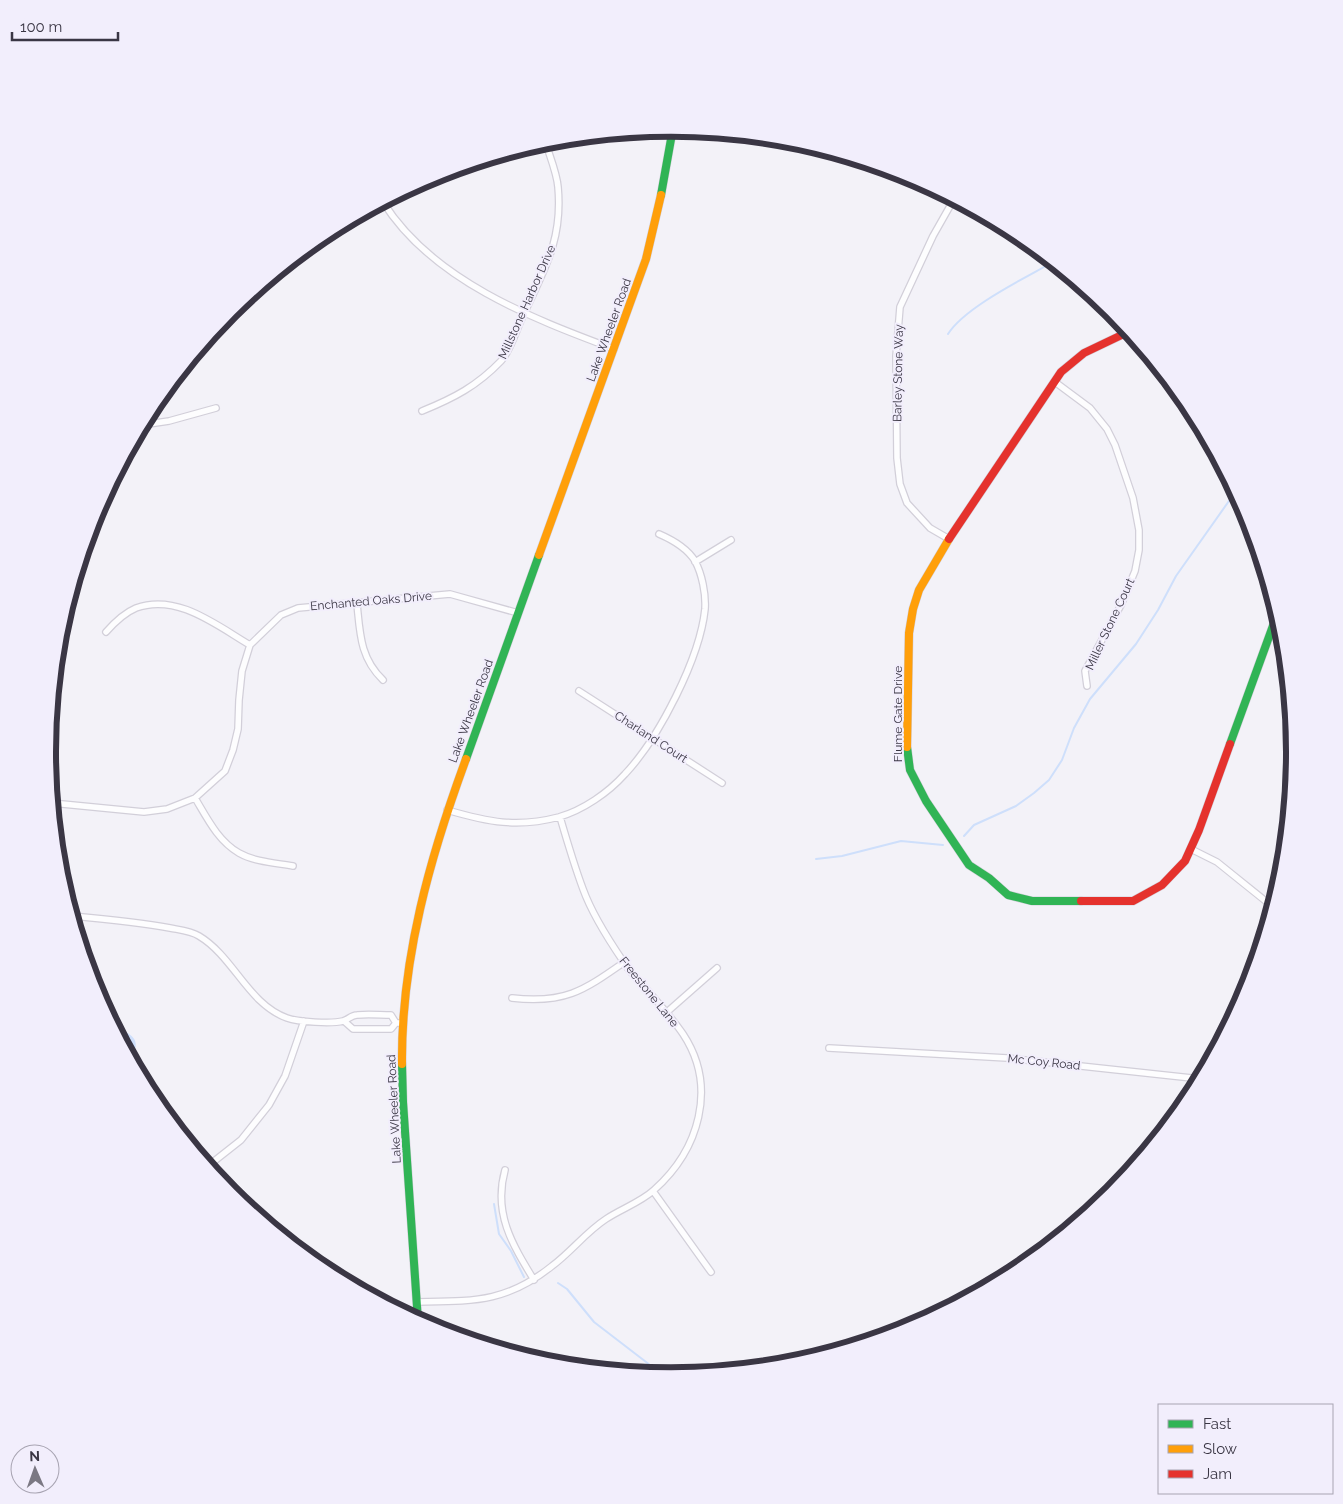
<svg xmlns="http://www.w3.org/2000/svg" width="1343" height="1504" font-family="Raleway,sans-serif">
	<rect width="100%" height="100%" fill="#f3f2f8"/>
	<path fill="#cedffb" d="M115 1028C130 1032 144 1041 130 1057Z"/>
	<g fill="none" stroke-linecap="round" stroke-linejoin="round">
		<path stroke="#cedffb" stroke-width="2" d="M948 334C965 307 1025 278 1053 262
			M964 836 974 825 1016 806 1034 793 1049 780 1062 760 1074 728 1090 699 1136 644 1158 610 1176 576 1236 491
			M816 859 842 856 901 841 943 845
			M494 1204 499 1234 511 1251 524 1277
			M558 1283 567 1289 594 1322 663 1375"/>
		<g stroke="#d2cfd9" stroke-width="8">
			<path id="street" d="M383 202C432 280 531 318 614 349
				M1055 382 1090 408 1107 429 1115 445 1133 498 1139 530V550L1135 571 1121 605 1085 671 1087 686
				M422 411C454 398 477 386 501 361 510 352 517 328 523 316 544 270 563 240 558 187 557 175 552 162 548 150
				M142 425 169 421 216 408
				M949 539 930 528 907 503 900 484 897 458 896 356 900 307 933 236 954 199
				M695 562 731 540
				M357 604C360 633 360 658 383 680
				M106 632C114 623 124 613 136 608 177 593 216 625 250 645
				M579 691 722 783
				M195 798C207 818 218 841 239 853 255 862 276 863 293 866
				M52 803 144 812 167 809 195 798 225 771 233 750 238 729 239 700 242 671 250 645 281 615 298 608 450 594 518 613
				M447 810C488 822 517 828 559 817 583 810 608 793 625 774 659 738 700 658 705 609 706 594 702 574 695 561 687 548 673 540 659 534
				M1191 849 1217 862 1273 907
				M72 916C105 919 138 922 170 928 180 930 191 931 199 936 234 957 248 1004 287 1018 298 1022 332 1024 343 1021 348 1020 351 1015 357 1015 368 1014 380 1015 391 1015L396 1023
				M512 998C564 1004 583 991 623 963
				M667 1012 717 968
				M344 1021 353 1029H391L396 1023H399
				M829 1048 1007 1058 1201 1079
				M208 1166 241 1140 269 1105 285 1076 304 1021
				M505 1170C493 1213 512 1244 534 1280
				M653 1191 711 1272
				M417 1302C473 1301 506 1303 552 1266 571 1252 586 1232 606 1219 621 1209 641 1202 654 1190 699 1150 718 1087 683 1034 670 1015 655 999 640 982 634 975 627 969 623 961 608 939 592 914 583 889 574 865 567 841 560 817"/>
		</g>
		<g stroke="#d2cfd9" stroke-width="9">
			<path id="fast" d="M661 195 673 128
				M1230 744 1278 612
				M907 747 910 770 926 801 969 865 989 878 1008 895 1032 901H1081
				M466 759 539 555
				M402 1064 403 1102 418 1321"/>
		</g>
		<g stroke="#d2cfd9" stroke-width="9">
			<path id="slow" d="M539 555 646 259 661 195
				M907 747 909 633 913 609 919 590 949 539
				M402 1064C401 959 430 857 466 759"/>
		</g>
		<g stroke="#d2cfd9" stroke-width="9">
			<path id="jam" d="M949 539 1061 372 1084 353 1130 331
				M1081 901H1133L1162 885 1185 861 1199 830 1230 744"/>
		</g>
		<use href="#street" stroke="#fdfdfe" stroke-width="5.5"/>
		<use href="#fast" stroke="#30b455" stroke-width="8"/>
		<use href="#slow" stroke="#ff9f0a" stroke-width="8"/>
		<use href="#jam" stroke="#e5322d" stroke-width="8"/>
	</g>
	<g text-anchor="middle" stroke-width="4" stroke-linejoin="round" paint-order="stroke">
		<g font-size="12" fill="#3a3644" stroke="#f2eefc">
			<text transform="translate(527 302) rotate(-66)" y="4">Millstone Harbor Drive</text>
			<text transform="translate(609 330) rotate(-70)" y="4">Lake Wheeler Road</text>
			<text transform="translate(898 373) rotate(-89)" y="4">Barley Stone Way</text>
			<text transform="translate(371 601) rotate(-5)" y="4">Enchanted Oaks Drive</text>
			<text transform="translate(1110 624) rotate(-65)" y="4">Miller Stone Court</text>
			<text transform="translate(471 711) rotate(-70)" y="4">Lake Wheeler Road</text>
			<text transform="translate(898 714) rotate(-90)" y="4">Flume Gate Drive</text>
			<text transform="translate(651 737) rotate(33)" y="4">Charland Court</text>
			<text transform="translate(649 992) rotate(51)" y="4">Freestone Lane</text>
			<text transform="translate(1044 1062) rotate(6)" y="4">Mc Coy Road</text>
			<text transform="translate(394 1109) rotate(-93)" y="4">Lake Wheeler Road</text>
		</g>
	</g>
	<path d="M0 0H1343V1504H0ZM56 752a615 615 0 1 1 1230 0a615 615 0 1 1-1230 0Z" fill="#f2eefc" fill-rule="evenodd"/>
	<path fill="none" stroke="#3a3644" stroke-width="6" d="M56 752a615 615 0 1 1 1230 0a615 615 0 1 1-1230 0Z"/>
	<rect x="1158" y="1404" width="175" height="90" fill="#f2eefc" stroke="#a8a4b2"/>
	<rect x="1168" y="1420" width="25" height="8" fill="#30b455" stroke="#a8a4b2"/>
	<text x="1203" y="1429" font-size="15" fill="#3a3644">Fast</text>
	<rect x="1168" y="1445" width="25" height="8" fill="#ff9f0a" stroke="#a8a4b2"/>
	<text x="1203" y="1454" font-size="15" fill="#3a3644">Slow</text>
	<rect x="1168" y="1470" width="25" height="8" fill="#e5322d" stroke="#a8a4b2"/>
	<text x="1203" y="1479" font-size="15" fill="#3a3644">Jam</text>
	<g transform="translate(35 1469) rotate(358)"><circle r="24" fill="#f2eefc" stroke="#a8a4b2"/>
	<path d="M0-4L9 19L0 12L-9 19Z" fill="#7b7883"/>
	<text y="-8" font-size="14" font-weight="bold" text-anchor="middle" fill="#3a3644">N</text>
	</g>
	<path d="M12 32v8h106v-8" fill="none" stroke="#3a3644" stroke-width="2.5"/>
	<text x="20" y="32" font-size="15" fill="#3a3644" stroke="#f2eefc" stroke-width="4" paint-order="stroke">100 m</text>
</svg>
